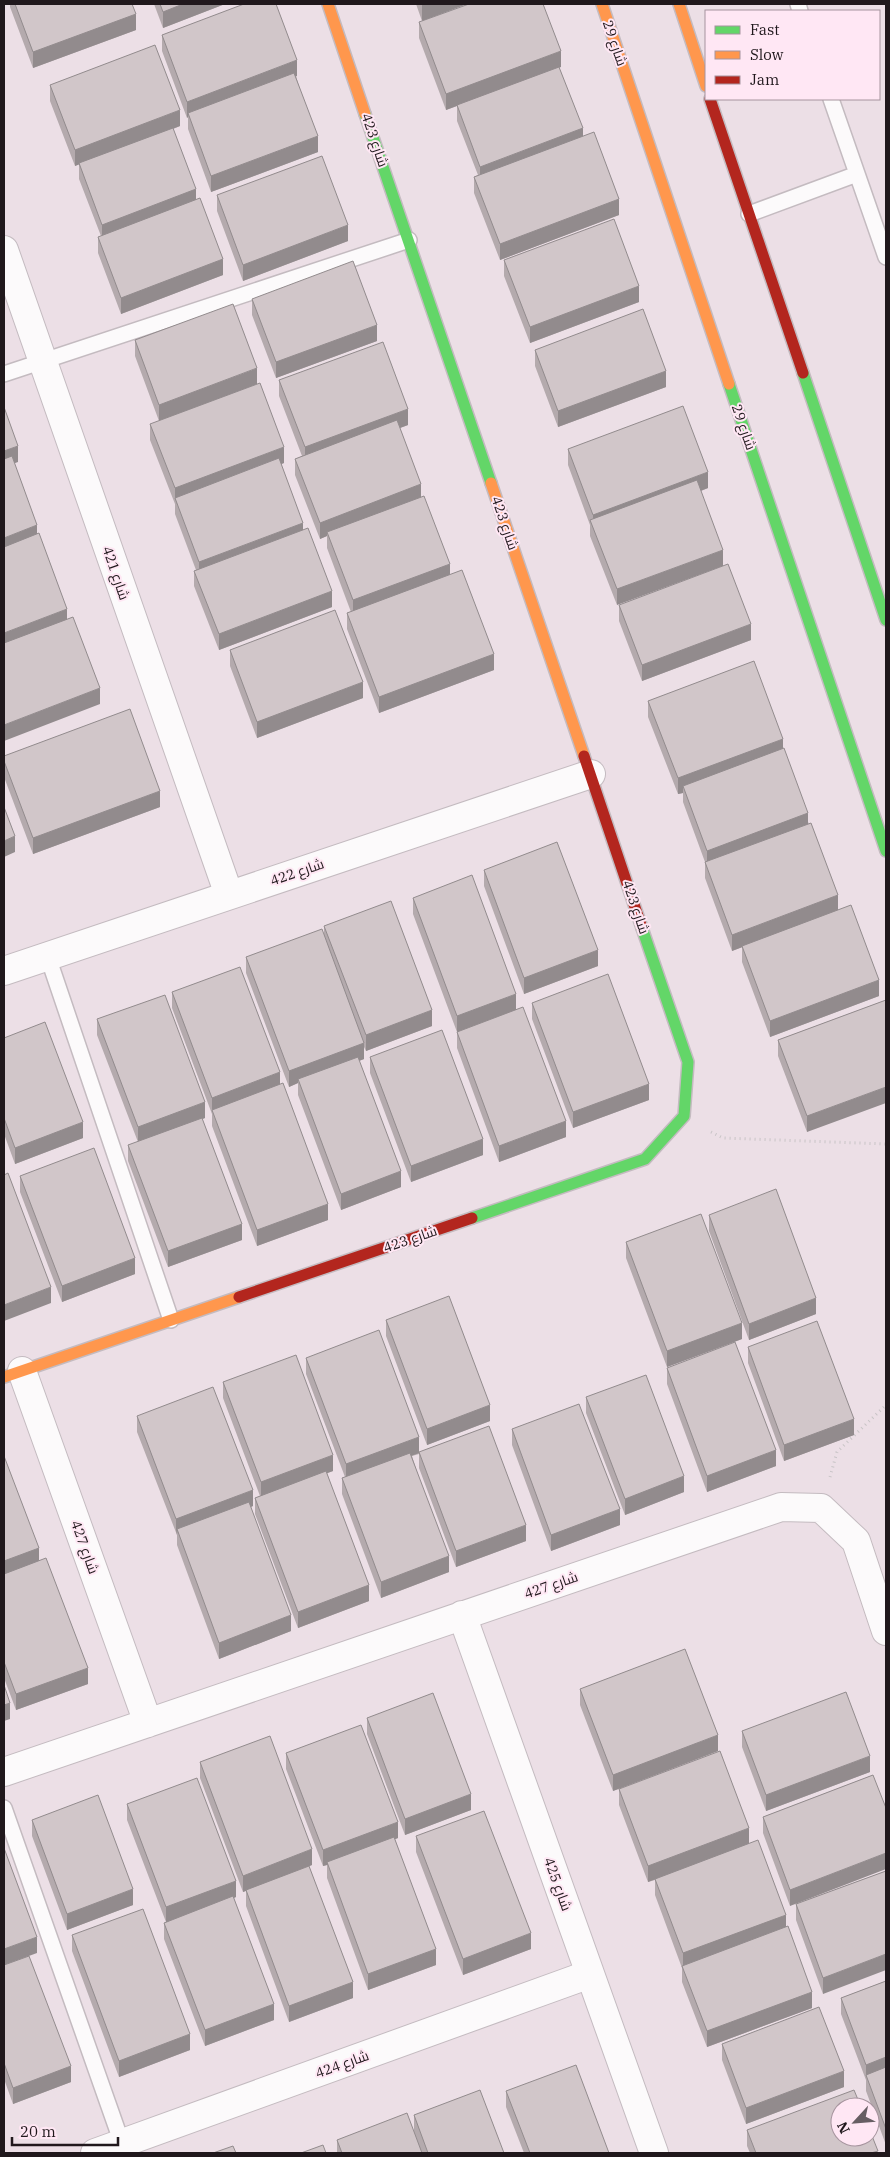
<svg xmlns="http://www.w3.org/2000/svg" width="890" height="2157" font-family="'IBM Plex Serif',Cairo,serif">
	<rect width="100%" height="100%" fill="#ecdfe6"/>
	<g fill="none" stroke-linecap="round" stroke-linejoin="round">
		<g stroke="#c4bbc0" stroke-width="18">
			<path id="lane" d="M798 4 800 11
				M831 99 886 257
				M749 214 857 174
				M4 374 409 240
				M48 957 171 1320
				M4 1808 124 2149"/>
		</g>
		<g stroke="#c4bbc0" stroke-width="30">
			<path id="street" d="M4 250 229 895
				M4 971 591 774
				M22 1371 148 1723
				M462 1615 654 2153
				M4 1772 781 1507 821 1508 856 1541 886 1631
				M95 2153 590 1974"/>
		</g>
		<g stroke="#c4bbc0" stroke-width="14">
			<path id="fast" d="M365 114 491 483
				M803 373 886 620
				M729 384 886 851
				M472 1218 645 1159 684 1116 688 1062 642 928"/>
		</g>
		<g stroke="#c4bbc0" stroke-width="14">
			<path id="slow" d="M328 4 365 114
				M602 4 729 384
				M679 4 706 86
				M491 483 584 756
				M4 1377 239 1297"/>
		</g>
		<g stroke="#c4bbc0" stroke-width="14">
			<path id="jam" d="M710 99 803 373
				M584 756 642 928
				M239 1297 472 1218"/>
		</g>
		<path stroke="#c8c4c6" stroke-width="3" stroke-dasharray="1 4" stroke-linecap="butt" d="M711 1132 723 1138 886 1144
			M830 1477 837 1452 886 1405"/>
		<use href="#lane" stroke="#fcfafb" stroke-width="15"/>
		<use href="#street" stroke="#fcfafb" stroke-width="28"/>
		<use href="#fast" stroke="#63d668" stroke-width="11"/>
		<use href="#slow" stroke="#ff974d" stroke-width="11"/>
		<use href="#jam" stroke="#b3261e" stroke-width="11"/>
	</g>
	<path fill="#b4aaad" d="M10 4H132L136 30 33 68 10 7Z
		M154 4H225L163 28Z
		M416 4H467L422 21Z
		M419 22 561 67H559L583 136 619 215 500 260 474 193V177L478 175 457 121V106L446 110 419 38Z
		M162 35 297 76H296L318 152 211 192 188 129V117L187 118 162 51Z
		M50 85 180 126 173 129 196 200 223 275 121 314 98 253V237L101 236 79 179V164L75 166 50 101Z
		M217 195 348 241 243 281 217 211Z
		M504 260 639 302 530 343 504 276Z
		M252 299 377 341 276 378 252 315Z
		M135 340 257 384 159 421 135 356Z
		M535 350 666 387 558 427 535 366Z
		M279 380 408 425 400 428 421 497 450 575 494 670 379 713 347 629V613L351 612 327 548V536L320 539 295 475V459L302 456 279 396Z
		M150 424 284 463 281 464 303 530 332 607 219 650 194 586V571L196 570 175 514V504L150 440Z
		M568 449 708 488 701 491 617 605 590 536V525L568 465Z
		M619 605 751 640 642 681 619 621Z
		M230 650 363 698 257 738 230 666Z
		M648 701 783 748 838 910 879 996 770 1037 742 962V947L732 951 705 878V862L683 802V793L678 794 648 717Z
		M4 756 160 807 33 854 4 777Z
		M484 870 598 966 524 994 484 886Z
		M413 898 516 1009 566 1137 499 1162 457 1048V1032L413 914Z
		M324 926 432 1026 366 1051 364 1047V1059L359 1061 401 1187 341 1210 298 1095V1083L289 1087 246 973V957L324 936Z
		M172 992 280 1084 328 1220 257 1246 212 1126V1114L172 1008Z
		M886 1000 807 1132 778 1056V1040Z
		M532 1003 649 1100 573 1128 532 1019Z
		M97 1019 205 1118 202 1119 242 1240 168 1267 128 1161V1145L138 1142 97 1035Z
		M4 1038 83 1138 15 1164 4 1134Z
		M370 1057 483 1155 411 1182 370 1073Z
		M20 1176 135 1274 62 1302 20 1192Z
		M709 1215 816 1314 749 1340 709 1231Z
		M626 1242 742 1339 667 1367 626 1258Z
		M386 1320 490 1421 427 1445 386 1336Z
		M748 1347 854 1435 784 1461 748 1363Z
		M306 1358 419 1452 526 1541 456 1567 419 1468V1454L412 1456 449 1572 381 1598 342 1494V1478L345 1477 306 1374Z
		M667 1368 776 1466 707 1492 667 1384Z
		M223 1382 333 1471 327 1473 369 1601 298 1628 255 1514V1498L260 1496 223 1398Z
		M586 1397 684 1492 625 1515 586 1413Z
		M137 1416 253 1506 251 1507 291 1631 219 1659 177 1545V1535L137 1432Z
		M512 1429 620 1525 551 1551 512 1445Z
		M4 1456 39 1561 88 1684 16 1710 4 1678Z
		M580 1689 718 1751 613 1791 580 1705Z
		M367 1718 471 1810 405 1835 367 1734Z
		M742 1731 870 1772 766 1811 742 1747Z
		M286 1753 398 1838 395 1839 436 1965 368 1990 327 1878V1865L323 1866 286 1769Z
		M200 1762 312 1865 309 1866 353 1998 289 2022 246 1906V1891L243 1892 200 1778Z
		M873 1775 790 1906 763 1833V1817Z
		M619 1789 749 1844 786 1927 812 2008 707 2047 682 1982V1968L655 1895V1880L648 1882 619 1805Z
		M127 1804 236 1897 234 1898 274 2020 205 2046 164 1939V1923L166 1922 127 1820Z
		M32 1820 133 1905 67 1930 32 1836Z
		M416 1836 531 1949 463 1975 416 1852Z
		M886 1871 823 1994 796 1920V1904Z
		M72 1935 190 2050 119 2077 72 1951Z
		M37 1953 29 1956 71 2082 13 2104 4 2079V1965Z
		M886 1981V2145L866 2091V2080L841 2014V1998Z
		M722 2044 844 2087 746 2124 722 2060Z
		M506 2091 609 2153H524L506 2107Z
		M414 2115 504 2153H337V2140L414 2131Z
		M747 2130 878 2153H750L747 2146Z"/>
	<path fill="#928b8d" d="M183 4H225L163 28V12Z
		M424 4H467L422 21V5Z
		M136 14V30L33 68V52Z
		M561 51V67L446 110V94Z
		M297 60V76L189 117 188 113V117L187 118V102Z
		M180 110V126L75 166V150Z
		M583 128V144L480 183V167Z
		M318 136V152L211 192V176Z
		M196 189V205L102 241V225Z
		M619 199V215L500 260V244Z
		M348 225V241L243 281V265Z
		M223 259V275L121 314V298Z
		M639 286V302L530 343V327Z
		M377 325V341L276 378V362Z
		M257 368V384L159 421V405Z
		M666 371V387L558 427V411Z
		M408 409V425L305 463V447Z
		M18 446V462L4 467V451Z
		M284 447V463L177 504 175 498V488Z
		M708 472V488L595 531 593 526V515Z
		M421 484V500L327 532V536L320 539V523Z
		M303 523V539L199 578V562Z
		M37 525V541L4 554V538Z
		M723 550V566L617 605V589Z
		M450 564V580L353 616V600Z
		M332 591V607L219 650V634Z
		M67 609V625L4 649V633Z
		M751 624V640L642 681V665Z
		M494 654V670L379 713V697Z
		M363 682V698L257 738V722Z
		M100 688V704L4 741V725Z
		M783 739V755L683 786V793L678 794V778Z
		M160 791V807L33 854V838Z
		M808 813V829L707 867V851Z
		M15 836V852L4 857V841Z
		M838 895V911L732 951V935Z
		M598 950V966L524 994V978Z
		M879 980V996L770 1037V1021Z
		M516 994V1010L457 1032V1016Z
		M432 1010V1026L366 1051V1035Z
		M364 1043V1059L300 1083 298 1079V1083L289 1087V1071Z
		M280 1072V1088L212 1110V1098Z
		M649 1084V1100L573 1128V1112Z
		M886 1087V1103L807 1132V1116Z
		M205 1102V1118L138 1143V1127Z
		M566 1121V1137L499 1162V1146Z
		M83 1122V1138L15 1164V1148Z
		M483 1139V1155L411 1182V1166Z
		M4 1151H5V1167H4Z
		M401 1171V1187L341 1210V1194Z
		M328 1204V1220L257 1246V1230Z
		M242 1224V1240L168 1267V1251Z
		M135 1258V1274L62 1302V1286Z
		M51 1287V1303L4 1321V1305Z
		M816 1298V1314L749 1340V1324Z
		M742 1323V1339L667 1367V1351Z
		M490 1405V1421L427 1445V1429Z
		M854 1419V1435L784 1461V1445Z
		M419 1437V1453L346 1480V1464Z
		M776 1450V1466L707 1492V1476Z
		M333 1455V1471L261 1498V1482Z
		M684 1476V1492L625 1515V1499Z
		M253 1490V1506L178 1534 177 1529 176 1535V1519Z
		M620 1509V1525L551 1551V1535Z
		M526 1525V1541L456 1567V1551Z
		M39 1548V1564L4 1577V1561Z
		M449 1556V1572L381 1598V1582Z
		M369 1585V1601L298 1628V1612Z
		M291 1615V1631L219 1659V1643Z
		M88 1668V1684L16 1710V1694Z
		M10 1703V1719L4 1721V1705Z
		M718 1735V1751L613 1791V1775Z
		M870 1756V1772L766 1811V1795Z
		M471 1794V1810L405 1835V1819Z
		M398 1822V1838L327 1865V1862V1865L323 1866V1850Z
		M749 1828V1844L648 1882V1866Z
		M312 1849V1865L243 1892V1876Z
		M886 1853V1869L790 1906V1890Z
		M236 1881V1897L166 1923V1907Z
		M133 1889V1905L67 1930V1914Z
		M786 1915V1931L683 1967V1953Z
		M531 1933V1949L463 1975V1959Z
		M37 1937V1953L4 1965V1949Z
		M436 1949V1965L368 1990V1974Z
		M886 1954V1970L823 1994V1978Z
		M353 1982V1998L289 2022V2006Z
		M812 1992V2008L707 2047V2031Z
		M274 2004V2020L205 2046V2030Z
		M190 2034V2050L119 2077V2061Z
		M886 2057V2073L866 2076V2065Z
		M71 2066V2082L13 2104V2088Z
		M844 2071V2087L746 2124V2108Z
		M5 2114V2130L4 2131V2115Z"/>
	<path fill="#d1c6c9" stroke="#928b8d" d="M15 4H132L136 14 33 52Z
		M160 4H183L163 12Z
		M244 4H276L297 60 187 102 162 35Z
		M469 4H543L561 51 446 94 419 22Z
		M155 45 180 110 75 150 50 85Z
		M559 67 583 128 480 167 457 105Z
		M294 73 318 136 211 176 188 113Z
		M173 128 196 189 102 225 79 163Z
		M594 132 619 199 500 244 474 177Z
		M322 156 348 225 243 265 217 195Z
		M200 198 223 259 121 298 98 237Z
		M614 219 639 286 530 327 504 260Z
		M353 261 377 325 276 362 252 299Z
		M233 304 257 368 159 405 135 340Z
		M643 309 666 371 558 411 535 350Z
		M383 342 408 409 305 447 279 380Z
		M260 383 284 447 175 488 150 424Z
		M683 406 708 472 593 515 568 449Z
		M4 407 18 446 4 451Z
		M397 420 421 484 320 523 295 459Z
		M12 456 37 525 4 538V459Z
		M279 458 303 523 199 562 175 498Z
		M697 480 723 550 617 589 590 520Z
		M424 496 450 564 353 600 327 532Z
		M308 528 332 591 219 634 194 571Z
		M39 533 67 609 4 633V547Z
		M728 564 751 624 642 665 619 605Z
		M462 570 494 654 379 697 347 613Z
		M335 610 363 682 257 722 230 650Z
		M73 617 100 688 4 725V643Z
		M754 661 783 739 678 778 648 701Z
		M130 709 160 791 33 838 4 761V756Z
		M784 748 808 813 707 851 683 786Z
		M4 807 15 836 4 841Z
		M811 823 838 895 732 935 705 862Z
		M557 842 598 950 524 978 484 870Z
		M472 875 516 994 457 1016 413 898Z
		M391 901 432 1010 366 1035 324 926Z
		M851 905 879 980 770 1021 742 946Z
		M322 929 364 1043 289 1071 246 957Z
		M240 967 280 1072 212 1098 172 992Z
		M608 974 649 1084 573 1112 532 1003Z
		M165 995 205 1102 138 1127 97 1019Z
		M886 1000V1087L807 1116 778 1040Z
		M523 1007 566 1121 499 1146 457 1032Z
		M45 1022 83 1122 15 1148 4 1118V1038Z
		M442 1030 483 1139 411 1166 370 1057Z
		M358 1057 401 1171 341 1194 298 1079Z
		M283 1083 328 1204 257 1230 212 1110Z
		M202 1118 242 1224 168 1251 128 1145Z
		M94 1148 135 1258 62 1286 20 1176Z
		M8 1173 51 1287 4 1305V1175Z
		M776 1189 816 1298 749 1324 709 1215Z
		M701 1214 742 1323 667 1351 626 1242Z
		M449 1296 490 1405 427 1429 386 1320Z
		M817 1321 854 1419 784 1445 748 1347Z
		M379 1330 419 1437 346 1464 306 1358Z
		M735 1342 776 1450 707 1476 667 1368Z
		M296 1355 333 1455 261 1482 223 1382Z
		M646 1375 684 1476 625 1499 586 1397Z
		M213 1387 253 1490 176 1519 137 1416Z
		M579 1404 620 1509 551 1535 512 1429Z
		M489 1426 526 1525 456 1551 419 1452Z
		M410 1453 449 1556 381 1582 342 1478Z
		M4 1456 39 1548 4 1561Z
		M326 1471 369 1585 298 1612 255 1498Z
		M249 1502 291 1615 219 1643 177 1529Z
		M46 1558 88 1668 16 1694 4 1662V1574Z
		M685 1649 718 1735 613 1775 580 1689Z
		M4 1685 10 1703 4 1705Z
		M846 1692 870 1756 766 1795 742 1731Z
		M433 1693 471 1794 405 1819 367 1718Z
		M361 1725 398 1822 323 1850 286 1753Z
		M270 1736 312 1849 243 1876 200 1762Z
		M720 1751 749 1828 648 1866 619 1789Z
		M873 1775 886 1808V1853L790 1890 763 1817Z
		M197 1778 236 1881 166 1907 127 1804Z
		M98 1795 133 1889 67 1914 32 1820Z
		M484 1811 531 1933 463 1959 416 1836Z
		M394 1837 436 1949 368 1974 327 1862Z
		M758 1840 786 1915 683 1953 655 1879Z
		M4 1848 37 1937 4 1949Z
		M309 1866 353 1982 289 2006 246 1890Z
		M886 1871V1954L823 1978 796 1904Z
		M233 1896 274 2004 205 2030 164 1923Z
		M143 1909 190 2034 119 2061 72 1935Z
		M788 1926 812 1992 707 2031 682 1966Z
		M29 1956 71 2066 13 2088 4 2063V1965Z
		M886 1981V2057L866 2065 841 1998Z
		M819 2007 844 2071 746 2108 722 2044Z
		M576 2065 609 2153H530L506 2091Z
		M886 2067V2129L866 2075Z
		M480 2090 504 2153H428L414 2115Z
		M854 2090 861 2107H840V2137H870V2131L878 2151 871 2153H756L747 2130Z
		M407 2113 422 2153H342L337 2140Z
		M323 2145 326 2153H301Z
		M233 2146 236 2153H213Z"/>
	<g text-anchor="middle" stroke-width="4" stroke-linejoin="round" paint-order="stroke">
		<g font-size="14" fill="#20181c" stroke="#ffe7f4">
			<text transform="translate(615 43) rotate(71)" y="5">شارع 29</text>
			<text transform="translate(375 140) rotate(71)" y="5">شارع 423</text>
			<text transform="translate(744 427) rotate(71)" y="5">شارع 29</text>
			<text transform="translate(505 523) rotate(71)" y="5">شارع 423</text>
			<text transform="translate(116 573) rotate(71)" y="5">شارع 421</text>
			<text transform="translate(297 872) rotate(-19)" y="5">شارع 422</text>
			<text transform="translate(636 907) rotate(71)" y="5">شارع 423</text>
			<text transform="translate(410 1239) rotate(-19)" y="5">شارع 423</text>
			<text transform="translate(85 1547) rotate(70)" y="5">شارع 427</text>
			<text transform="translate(551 1585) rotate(-19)" y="5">شارع 427</text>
			<text transform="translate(558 1884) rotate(70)" y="5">شارع 425</text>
			<text transform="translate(342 2064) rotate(-20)" y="5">شارع 424</text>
		</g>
	</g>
	<rect width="890" height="2157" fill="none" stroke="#20181c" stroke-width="10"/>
	<rect x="705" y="10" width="175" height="90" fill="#ffe7f4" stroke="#a6949e"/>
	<rect x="715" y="26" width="25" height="8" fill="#63d668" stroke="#a6949e"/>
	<text x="750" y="35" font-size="15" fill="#20181c">Fast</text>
	<rect x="715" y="51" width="25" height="8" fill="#ff974d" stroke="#a6949e"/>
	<text x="750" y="60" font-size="15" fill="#20181c">Slow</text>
	<rect x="715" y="76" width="25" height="8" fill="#b3261e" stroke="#a6949e"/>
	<text x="750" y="85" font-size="15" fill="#20181c">Jam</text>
	<g transform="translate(855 2122) rotate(244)"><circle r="24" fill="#ffe7f4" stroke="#a6949e"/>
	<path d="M0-4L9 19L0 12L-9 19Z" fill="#675e63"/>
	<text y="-8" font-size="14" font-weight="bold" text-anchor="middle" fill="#20181c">N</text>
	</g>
	<path d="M12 2137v8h106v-8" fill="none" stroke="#20181c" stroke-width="2.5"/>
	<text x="20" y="2137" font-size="15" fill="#20181c" stroke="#ffe7f4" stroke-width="4" paint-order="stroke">20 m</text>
</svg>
